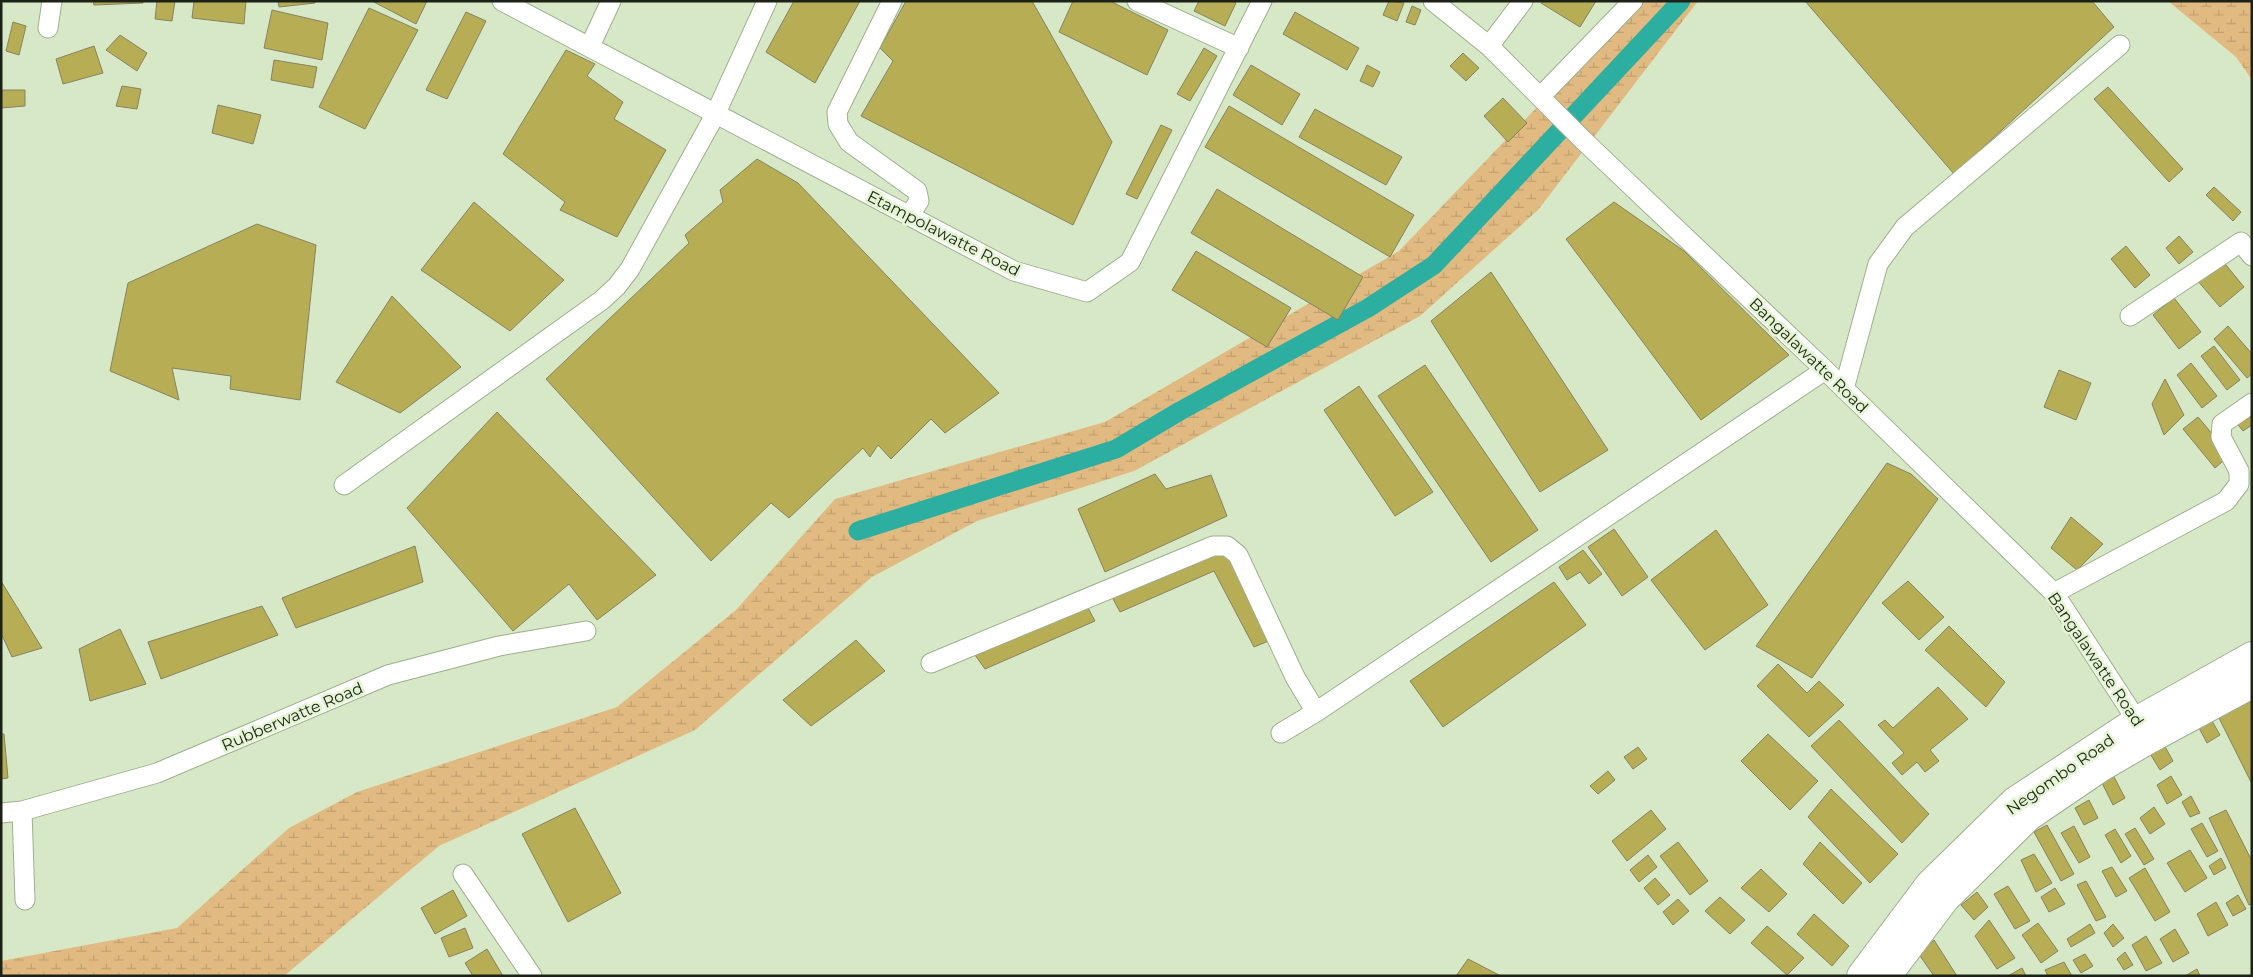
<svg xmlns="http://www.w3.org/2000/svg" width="2253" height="977" font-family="Montserrat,sans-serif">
	<defs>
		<pattern id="wetland-marsh" width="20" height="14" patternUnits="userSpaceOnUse" patternTransform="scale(1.25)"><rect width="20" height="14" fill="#e1ba82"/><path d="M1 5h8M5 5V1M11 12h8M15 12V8" fill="none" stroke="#c0a070"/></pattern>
	</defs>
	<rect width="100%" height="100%" fill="#d7e8c7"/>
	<path fill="url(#wetland-marsh)" d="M1639 1H1698L1538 210 1420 316 1134 471 977 521 872 577 695 730 439 846 284 976H1V961L177 928 289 828 357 792 617 707 736 610 835 499 1105 422 1399 251Z
		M2168 1H2252V80L2236 57Z"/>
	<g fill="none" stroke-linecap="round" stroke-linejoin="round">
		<path stroke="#2cafa0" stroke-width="19" d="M863 529 858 531 1116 449 1180 411 1368 308 1434 265 1681 1"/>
	</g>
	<path fill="#b7ad55" stroke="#868361" d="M93 1H143V3L94 5Z
		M157 1H175L172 21 155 19Z
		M194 1H246L244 24 192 18Z
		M278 1H315V3L279 7Z
		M372 1H427L416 24Z
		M794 1H860L815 83 766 52Z
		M906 1H1032L1112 142 1073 225 861 116 893 61 880 48Z
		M1073 1H1110L1168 30 1147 75 1059 32Z
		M1199 1H1232L1236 3 1225 26 1194 11Z
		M1389 1 1404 3 1397 21 1383 15Z
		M1542 1H1596L1580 27 1541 3Z
		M1805 1H2092L2114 27 1954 174Z
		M1412 6 1421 10 1415 25 1406 22Z
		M369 8 418 30 365 129 319 107Z
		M272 10 328 23 322 60 264 48Z
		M466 12 486 21 447 99 426 90Z
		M1295 12 1359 48 1347 70 1283 34Z
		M13 22 26 26 19 55 6 51Z
		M120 35 147 53 137 71 106 50Z
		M94 46 103 73 63 84 56 59Z
		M1204 48 1217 56 1190 101 1177 94Z
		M566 50 595 64 587 76 623 102 614 119 666 150 617 237 560 210 565 202 503 154Z
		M1463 53 1479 68 1466 81 1450 66Z
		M274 60 317 67 313 88 271 80Z
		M1251 65 1300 94 1282 125 1233 95Z
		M1367 65 1380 72 1373 87 1360 81Z
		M122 86 141 89 137 109 116 106Z
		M2108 87 2183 169 2169 182 2094 99Z
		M2 90H25V106L1 108Z
		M1503 98 1527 123 1508 142 1484 116Z
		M218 105 261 115 253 144 212 133Z
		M1229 106 1414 215 1390 257 1205 147Z
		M1315 109 1402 157 1386 185 1299 137Z
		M1161 125 1172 130 1137 199 1126 194Z
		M757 159 798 183 999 393 945 433 931 419 891 459 878 445 870 457 863 448 789 518 771 503 711 561 546 379 689 243 685 235 723 202 720 190Z
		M2214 187 2241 212 2233 221 2206 195Z
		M1217 189 1363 277 1338 320 1191 233Z
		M474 202 564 280 510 331 421 270Z
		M1614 202 1684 251 1789 355 1701 420 1566 239Z
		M257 224 316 245 300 400 230 389 231 376 172 368 179 400 110 371 128 283Z
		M2179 236 2193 252 2179 264 2166 248Z
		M2126 246 2150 275 2135 288 2111 259Z
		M1196 251 1291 308 1267 347 1172 290Z
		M2222 260 2244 287 2220 307 2197 280Z
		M1491 272 1608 450 1540 492 1431 321Z
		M392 296 461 367 400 413 336 382Z
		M2174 298 2201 332 2179 349 2153 315Z
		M2228 326 2252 354V374L2247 378 2214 339Z
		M2214 346 2240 380 2227 390 2201 356Z
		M2191 363 2217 396 2202 408 2177 375Z
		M1425 365 1538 530 1491 562 1378 396Z
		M2059 370 2091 383 2076 420 2044 407Z
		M2165 379 2184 415 2164 435 2152 404Z
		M1359 386 1433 492 1395 516 1324 410Z
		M2252 409V425L2243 431 2235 421Z
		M497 412 656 575 597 620 569 584 513 631 407 508Z
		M2198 417 2230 455 2215 468 2183 429Z
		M1887 463 1911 474 1938 499 1812 678 1756 646Z
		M1155 474 1166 489 1211 475 1227 516 1105 572 1078 509Z
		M2071 517 2103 544 2077 570 2051 548Z
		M1614 529 1648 577 1622 596 1588 547Z
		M1716 530 1768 605 1705 650 1651 580Z
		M415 546 423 582 296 628 282 598Z
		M1225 548 1271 640 1254 647 1214 571 1120 612 1112 597Z
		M1583 550 1602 574 1589 584 1580 572 1567 580 1559 567Z
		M1 581 42 648 12 657 1 633Z
		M1908 581 1944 617 1919 640 1882 603Z
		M1554 582 1586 625 1443 727 1410 681Z
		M262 606 278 635 161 679 148 642Z
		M1087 606 1095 621 985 669 975 655Z
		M1949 626 2005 682 1986 707 1925 650Z
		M120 629 146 684 90 701 79 649Z
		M856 640 885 671 811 726 783 700Z
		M1778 664 1807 693 1819 681 1844 705 1809 737 1757 686Z
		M1938 687 1968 719 1930 750 1939 761 1925 772 1917 762 1902 775 1892 763 1904 753 1878 725 1885 720 1893 728Z
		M2252 693V784L2216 712Z
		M1839 720 1929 814 1902 843 1811 746Z
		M2212 721 2220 735 2207 743 2199 728Z
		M1 734H4L8 778 1 779Z
		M1768 734 1818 781 1790 810 1741 761Z
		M2163 743 2173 761 2160 770 2149 752Z
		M1638 747 1647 759 1633 769 1624 757Z
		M1608 771 1615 780 1598 794 1590 786Z
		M2113 775 2125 798 2113 805 2101 781Z
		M2171 776 2182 795 2167 804 2157 785Z
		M1831 789 1898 854 1870 883 1808 817Z
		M2191 796 2200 813 2190 817 2182 802Z
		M2089 800 2098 818 2084 825 2075 808Z
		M2154 807 2165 824 2150 834 2140 818Z
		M575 808 621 893 568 922 522 834Z
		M1651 810 1666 829 1627 861 1612 841Z
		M2226 810 2252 861V904L2249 905 2209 818Z
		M2202 823 2218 851 2207 857 2191 829Z
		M2047 825 2074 874 2061 881 2034 832Z
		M2074 826 2090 857 2079 863 2061 833Z
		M2135 828 2154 859 2144 865 2125 834Z
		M2115 829 2131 856 2121 863 2105 835Z
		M1678 842 1708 881 1690 895 1660 856Z
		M1820 842 1862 883 1843 904 1803 864Z
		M2190 850 2207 878 2185 892 2167 863Z
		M2034 854 2052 883 2036 892 2021 860Z
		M1648 855 1657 867 1639 882 1630 870Z
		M2221 858 2226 868 2214 875 2209 866Z
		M2112 867 2127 891 2116 897 2102 871Z
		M2145 868 2170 912 2155 921 2129 878Z
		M1761 869 1787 894 1769 912 1741 888Z
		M1655 878 1670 895 1658 905 1644 888Z
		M2086 881 2106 917 2096 921 2077 885Z
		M2008 886 2030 921 2015 929 1994 894Z
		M2055 888 2065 904 2049 912 2041 897Z
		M453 890 467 916 435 934 421 908Z
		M1977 892 1988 907 1974 920 1961 905Z
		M2238 895 2246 909 2233 916 2226 903Z
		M1720 897 1745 920 1730 934 1705 911Z
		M1678 899 1689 911 1673 925 1663 912Z
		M2216 902 2228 925 2208 936 2197 914Z
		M1814 914 1849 946 1832 966 1797 934Z
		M1989 920 2015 958 1997 969 1975 936Z
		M2038 923 2058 951 2041 963 2022 935Z
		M2090 924 2095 933 2071 947 2067 939Z
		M2113 924 2124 938 2113 947 2104 933Z
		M1767 926 1804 958 1787 975 1751 943Z
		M465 928 473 948 449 957 441 938Z
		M2175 929 2189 953 2173 962 2160 939Z
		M2146 936 2162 963 2146 971 2132 945Z
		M1934 940 1957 976H1934L1918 953Z
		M487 949 503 976H473L465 963Z
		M2125 952 2133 965 2124 970 2117 959Z
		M2085 954 2093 966 2081 973 2073 960Z
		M1468 959 1501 976H1456Z
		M2064 962 2072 976H2048L2045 970Z
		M2022 968 2026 976H2008Z
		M2197 969 2200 976H2185Z"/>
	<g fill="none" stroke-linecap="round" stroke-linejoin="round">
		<g stroke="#9eaf8f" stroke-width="21">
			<path id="minor" d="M502 1 1014 271 1087 292 1130 262 1262 1
				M892 1 837 112 838 124 849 142 917 191 919 201 909 216
				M1137 1 1239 48
				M1433 1 1489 46 1583 140 1825 370 2054 593 2143 730
				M48 28 52 1
				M590 46 611 1
				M1489 46 1523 1
				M1540 97 1633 1
				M2130 316 2241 242 2252 256
				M1844 389 1878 264 1905 227 2120 45
				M344 485 602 300 617 286 630 269 715 115 767 1
				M2054 593 2226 501 2239 484V471L2221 437 2222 424 2252 403
				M931 663 1213 546H1227L1238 555 1295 677 1316 712
				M1281 733 1316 712 1825 370
				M22 811 25 900
				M1 813 22 811 157 773 388 675 499 646 586 631
				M463 874 532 976"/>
		</g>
		<g stroke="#9eaf8f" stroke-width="30">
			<path id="highway" d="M1861 976 1930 884 2015 801 2138 720 2252 656
				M1887 976 1945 899 2028 817 2100 768 2148 740 2252 684"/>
		</g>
		<use href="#minor" stroke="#fff" stroke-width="19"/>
		<use href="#highway" stroke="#fff" stroke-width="28"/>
	</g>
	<g text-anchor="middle" stroke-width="5" stroke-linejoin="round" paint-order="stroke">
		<g font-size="16" fill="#1c2216" stroke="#e4f5d3">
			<text transform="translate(944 233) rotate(27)" y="6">Etampolawatte Road</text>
			<text transform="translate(1809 355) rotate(44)" y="6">Bangalawatte Road</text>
			<text transform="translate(2096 659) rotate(56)" y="6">Bangalawatte Road</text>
			<text transform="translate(292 716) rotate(-23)" y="6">Rubberwatte Road</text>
			<text transform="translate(2060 774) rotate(-35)" y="6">Negombo Road</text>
		</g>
	</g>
	<rect width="2253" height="977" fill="none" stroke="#1c2216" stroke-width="5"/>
</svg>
